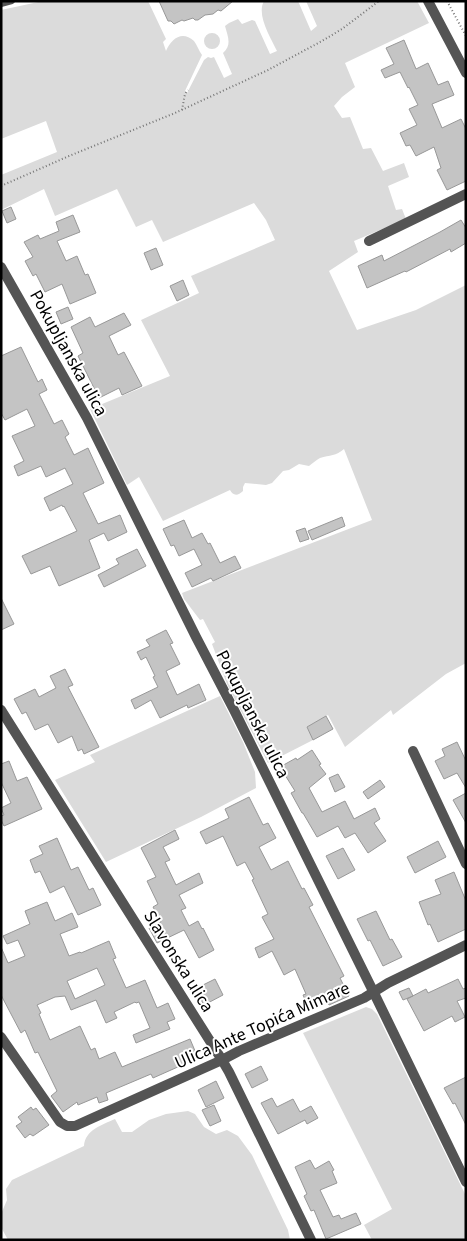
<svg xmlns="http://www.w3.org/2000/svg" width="467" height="1241" font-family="'Source Sans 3',sans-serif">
	<rect width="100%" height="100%" fill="#fff"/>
	<path fill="#dbdbdb" d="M43 1H148L166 39 163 42 166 51C171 39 182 30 194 41 197 45 199 51 202 55L185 91 187 93 204 60 208 57 211 58 214 57 224 78 232 74 223 53C232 45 228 37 225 26L229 23 238 19 242 24 252 20 255 21 270 54 277 51C271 38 256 15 264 1H298L311 31 317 26 306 1H417L429 23 345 63 355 87 342 97 334 106 342 118 350 117 363 149 371 148 383 171 404 163 409 177 388 186 396 210 402 209 406 219 354 241 358 252 329 271 357 330 416 310 466 285V663L446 674 393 715 391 710 345 747 328 715 307 727 313 740 268 763 227 684 212 644 215 642 203 619 200 620 184 599 182 593 372 520 344 449C336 456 330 455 320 458 316 460 313 463 309 466L299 464 289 470 283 471 272 483 266 485 245 483 243 487V491C238 496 233 496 230 490L163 521 139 477 127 485 90 409 170 376 141 320 199 293 191 276 275 240 266 220 254 203 163 242 152 220 136 227 117 189 55 216 44 189 1 210V175L57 152 46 121 1 139V10Z
		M204 41a8 8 0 1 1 16 0a8 8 0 1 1-16 0Z
		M220 696 243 742 255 772 256 788 201 817 106 862 55 780 95 762 90 755Z
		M366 1007 372 1009 377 1014 466 1196V1240H372L364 1225 392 1209 303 1033Z
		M188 1111 195 1114 204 1127 216 1134 227 1130 238 1136 252 1155 288 1230 290 1240H8L1 1227V1214L7 1200 6 1189 12 1180 84 1146C85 1130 102 1125 115 1119L122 1132H132L149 1120 166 1114Z"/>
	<path fill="#c4c4c4" stroke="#989898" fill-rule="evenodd" d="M159 1H233L221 11 218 10 213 14 205 15 198 20H195L193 18 184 21 182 20 174 24 171 21H168Z
		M404 40 416 69 428 63 438 85 448 81 454 95 432 104 442 128 461 119 466 129V181L447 190 437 170 441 168 434 147 416 156 410 145 406 146 400 133 417 125 409 109 418 105 409 87 408 88 400 72 385 78 381 70 394 64 386 48Z
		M11 207 16 219 7 223 2 211Z
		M73 215 80 232 57 241 66 261 77 256 85 275 88 274 96 293 70 304 62 284 45 292 36 274 33 276 25 261 33 257 24 242 38 235 40 239 59 231 56 222Z
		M461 220 466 228V243L451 252 450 249 406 272 405 271 367 288 358 266 382 255 384 261 440 232Z
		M156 248 163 265 151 270 144 253Z
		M183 280 189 295 177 301 170 286Z
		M68 307 73 319 61 324 56 312Z
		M124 313 131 325 109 336 118 355 124 352 142 386 122 395 119 388 99 398 78 356 83 353 71 327 90 317 95 327Z
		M21 347 38 382 42 379 47 390 39 394 54 424 62 420 69 434 65 437 74 455 88 448 104 483 83 493 98 524 120 515 127 532 108 541 104 533 89 540 100 568 59 586 50 566 31 574 22 556 77 531 64 506 63 507 62 505 50 511 44 498 73 484 65 468 46 477 41 466 18 476 14 466 24 461 12 436 35 426 27 409 5 420 1 413V356Z
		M342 517 345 526 312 540 308 531Z
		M184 520 192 538 202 533 208 544 210 543 220 563 235 556 241 568 213 581 211 578 192 587 185 573 202 565 194 549 179 556 174 545 171 546 163 529Z
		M305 528 309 539 300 542 296 531Z
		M137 549 146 566 104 587 98 575 119 564 116 559Z
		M1 598 14 624 1 630Z
		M166 630 173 643 170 644 180 664 166 671 177 695 199 684 206 700 188 708 187 705 160 718 151 700 135 709 131 700 158 687 153 677 155 676 146 657 141 660 137 652 150 646 146 640Z
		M65 669 73 685 68 687 99 747 84 754 82 749 78 751 72 736 58 743 48 724 35 730 26 712 22 714 14 699 35 689 39 697 56 688 50 676Z
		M326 716 333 729 313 740 307 727Z
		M457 742 466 761V788L457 773 444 779 435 761 445 756 442 749Z
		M312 750 321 764 319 765 326 774 309 788 322 812 345 801 354 819 375 808 380 819 374 823 386 841 368 853 355 833 345 838 338 826 317 837 303 813H302L291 793 295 791 280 767 296 758 297 760Z
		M9 761 17 781 27 777 42 809 4 826 1 820V816L4 815 1 808 11 803 1 782V764Z
		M338 774 345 787 335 792 329 778Z
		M380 780 385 787 368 799 363 792Z
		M466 793V823L453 800Z
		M249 797 263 825 268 823 276 838 259 847 271 870 288 861 302 889 304 888 313 905 309 907 344 976 340 978 349 996 329 1005 325 997 307 1004 303 995 306 994 295 969 284 975 272 951 259 958 255 948 274 939 262 917 268 914 252 880 254 879 245 862 237 866 223 836 206 844 200 832 229 818 225 809Z
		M175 830 179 839 163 847 170 860 165 862 176 885 199 873 203 883 179 895 186 908 181 910 189 926 198 921 202 929 203 928 214 950 199 958 184 930 157 943 149 928 161 922 153 907 158 904 147 881 156 877 141 848Z
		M57 838 71 870 78 867 89 890 93 888 101 905 78 915 64 886 50 893 40 871 35 873 30 860 43 854 39 846Z
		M438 841 446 857 415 873 407 857Z
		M343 848 355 870 338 879 326 856Z
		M454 872 466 901V929L438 942 430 924 428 925 419 902 441 894 435 880Z
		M47 902 55 921 72 913 78 927 60 934 69 956 80 952 81 953 109 941 116 958 113 959 126 988 145 980 157 1008 168 1003 175 1019 167 1022 170 1029 136 1043 133 1035 150 1028 139 1002 136 1003 135 1002 114 1012 117 1018 106 1023 96 1000 71 1010 65 996 55 997 37 1005 41 1013 39 1014 50 1040 80 1026 91 1050 95 1048 99 1059 115 1052 122 1067 190 1039 198 1058 153 1078 151 1074 106 1093 108 1100 99 1103 97 1097 78 1105 77 1102 63 1112 51 1096 57 1091 38 1052 35 1053 25 1030 21 1033 1 995V947L8 963 25 956 18 940 7 944 3 936 30 924 25 911ZM97 968 105 985 75 999 67 981Z
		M376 911 390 940 392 939 402 957 383 966 370 940 368 941 357 919Z
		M215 979 223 995 204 1005 195 989Z
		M458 979 463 989 466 988V998L457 1001 465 1017 455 1022 452 1016 424 1031 407 999 426 989 428 993Z
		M409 988 413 996 403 1000 399 992Z
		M261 1066 268 1080 252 1088 245 1074Z
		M466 1077V1125L455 1103 453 1104 444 1088Z
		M216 1081 224 1098 206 1107 198 1090Z
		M272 1098 277 1107 293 1099 300 1112 311 1106 318 1118 307 1124 305 1120 278 1134 261 1103Z
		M214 1105 221 1121 210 1126 202 1110Z
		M31 1107 33 1110 36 1108 49 1125 33 1136 30 1134 25 1138 16 1126 22 1122 18 1117Z
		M310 1160 315 1169 329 1161 334 1170 332 1171 337 1183 320 1190 333 1217 339 1215 341 1219 356 1213 361 1224 326 1239 314 1210 311 1211 304 1196 307 1194 295 1167Z"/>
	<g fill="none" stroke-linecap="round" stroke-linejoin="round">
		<path stroke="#767676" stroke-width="2" stroke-dasharray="1 2.5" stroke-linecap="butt" d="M447 1 466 36
			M182 110 185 94 188 90
			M1 186 69 156 175 113 268 70 322 41 342 29 379 1"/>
		<path stroke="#545454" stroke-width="6" d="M1 4 12 1"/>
		<path stroke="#545454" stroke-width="10" d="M428 1 466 73
			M369 241 466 194
			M1 267 87 418 196 637 234 710 374 993 466 1182
			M1 710 222 1060 229 1072 311 1240
			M413 751 466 864
			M1 1037 60 1122 67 1126H75L222 1060 239 1051 364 998 388 983 466 945"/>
	</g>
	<g text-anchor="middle" stroke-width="4" stroke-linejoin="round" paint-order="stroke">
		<g font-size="18" fill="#000" stroke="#fff">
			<text transform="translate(69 353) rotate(61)" y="6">Pokupljanska ulica</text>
			<text transform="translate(253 714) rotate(63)" y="6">Pokupljanska ulica</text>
			<text transform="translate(179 961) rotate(58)" y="6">Slavonska ulica</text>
			<text transform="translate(262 1025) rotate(-24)" y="6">Ulica Ante Topića Mimare</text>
		</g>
	</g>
	<rect width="467" height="1241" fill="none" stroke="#000000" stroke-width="5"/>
</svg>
